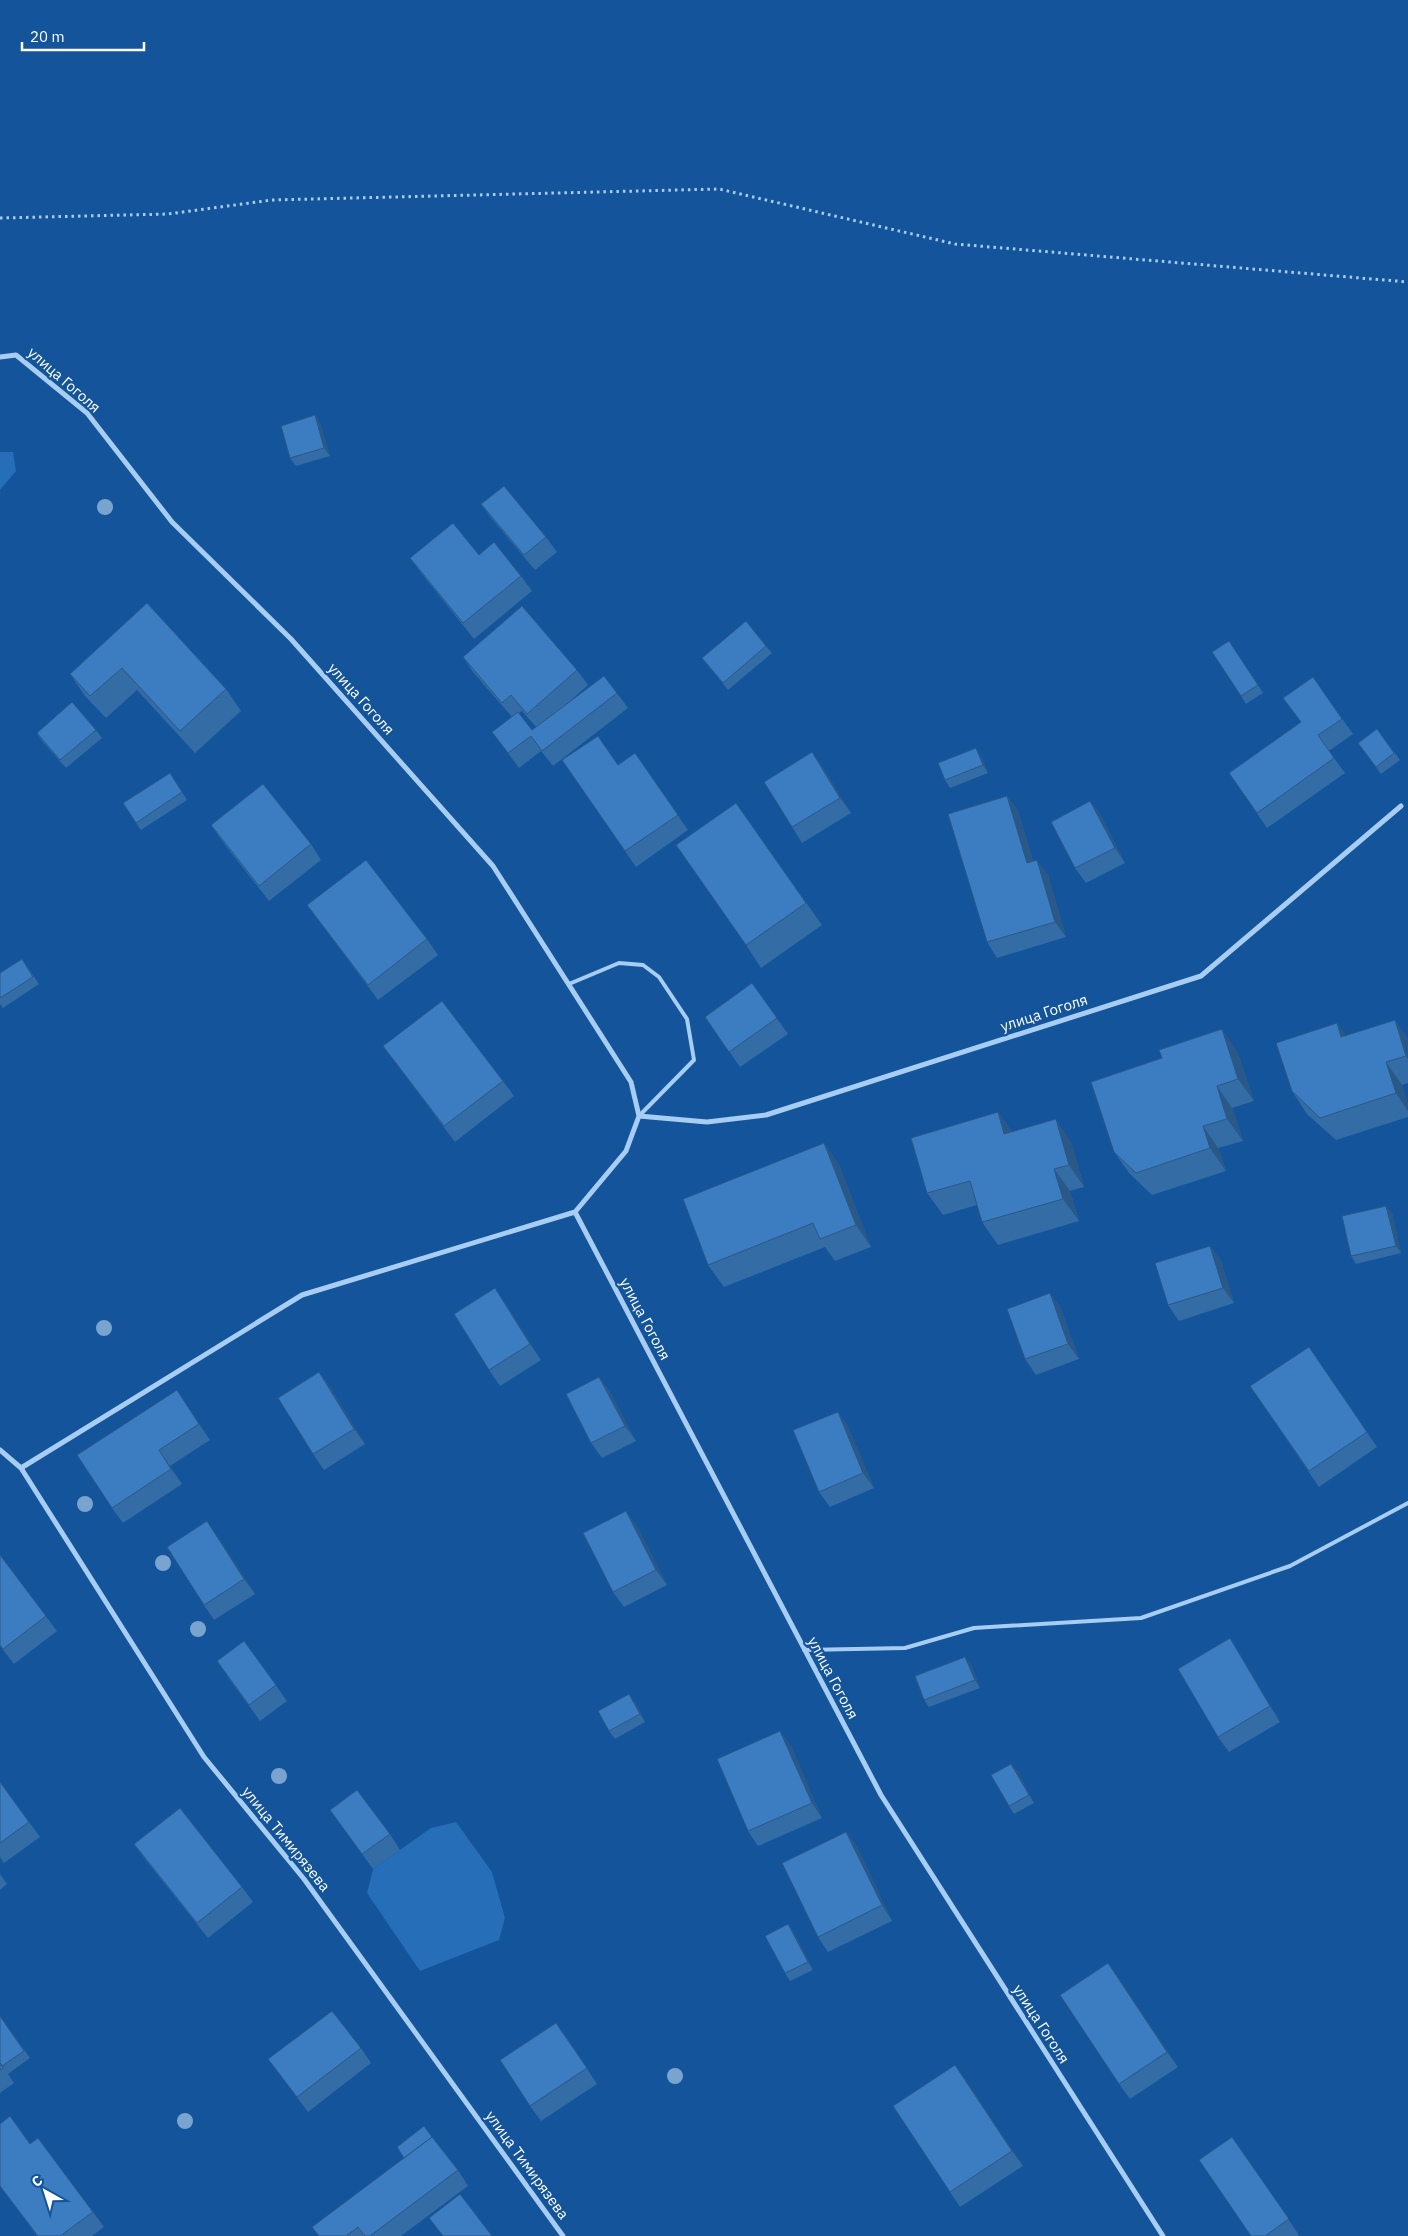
<svg xmlns="http://www.w3.org/2000/svg" width="1408" height="2236" font-family="'IBM Plex Sans',sans-serif">
	<rect width="100%" height="100%" fill="#13549a"/>
	<path fill="#266eb8" d="M0 452H13L16 471 0 490Z
		M456 1822 492 1872 505 1918 499 1940 420 1971 367 1893 373 1869 431 1828Z"/>
	<g fill="none" stroke-linecap="round" stroke-linejoin="round">
		<path stroke="#a7cdf3" stroke-width="3" stroke-dasharray="2.5 4" stroke-linecap="butt" d="M0 218 168 214 272 200 719 189 955 244 1408 282"/>
		<path stroke="#a7cdf3" stroke-width="4" d="M569 984 619 963 643 965 659 977 687 1019 694 1060 639 1116
			M804 1650 905 1648 974 1628 1141 1618 1290 1566 1408 1503"/>
		<path stroke="#a7cdf3" stroke-width="5" d="M0 357 16 355 87 413 172 522 291 639 493 866 631 1082 639 1116 626 1151 575 1212 881 1795 1163 2236
			M639 1116 707 1122 766 1115 1201 976 1401 806
			M0 1450 21 1468 204 1757 304 1879 563 2236
			M21 1468 302 1295 575 1212"/>
	</g>
	<g fill="#7aa4d0">
		<circle cx="105" cy="507" r="8"/>
		<circle cx="104" cy="1328" r="8"/>
		<circle cx="85" cy="1504" r="8"/>
		<circle cx="163" cy="1563" r="8"/>
		<circle cx="198" cy="1629" r="8"/>
		<circle cx="279" cy="1776" r="8"/>
		<circle cx="675" cy="2076" r="8"/>
		<circle cx="185" cy="2121" r="8"/>
	</g>
	<path fill="#346ca6" fill-rule="evenodd" d="M315 415 320 423 330 456 296 466 290 458Z
		M481 504 546 537 557 552 535 570 492 519Z
		M479 555 521 576 532 591 474 639 421 573 410 558Z
		M147 603 226 689 241 711 195 753 137 690 106 718 85 696 70 674Z
		M1229 641 1263 693 1246 704 1241 696Z
		M766 646 772 653 728 690 702 658Z
		M463 657 577 670 588 685 567 704 617 693 628 708 553 766 541 751 519 768 492 732 512 717 473 672ZM522 711 536 727 532 730 519 713Z
		M1313 677 1353 734 1329 751 1345 773 1267 828 1229 773 1301 722Z
		M1377 729 1400 760 1381 774 1358 743Z
		M96 730 102 738 66 768 42 741 37 733Z
		M812 752 823 768 851 813 802 843 792 827Z
		M635 753 688 830 636 867 562 760 618 765Z
		M981 756 988 773 950 788 945 780Z
		M175 781 187 800 141 830 136 823Z
		M1007 796 1018 811 1033 861 1048 875 1066 937 997 958 987 942Z
		M1090 801 1101 816 1125 863 1086 883 1075 868Z
		M736 803 822 925 761 968 746 945Z
		M211 825 311 844 321 860 269 901 222 841Z
		M307 905 427 939 438 955 378 1000Z
		M22 959 39 984 3 1008 0 1004V973Z
		M752 983 788 1034 740 1067 705 1017Z
		M1395 1020 1408 1039V1083L1402 1085 1408 1105V1117L1336 1140 1307 1114 1292 1091 1337 1023 1346 1036Z
		M383 1046 503 1081 514 1096 455 1142Z
		M1237 1051 1254 1101 1232 1108 1243 1141 1218 1148 1226 1171 1152 1195 1130 1174 1114 1152Z
		M998 1112 1012 1132 1071 1142 1084 1187 1070 1191 1079 1221 998 1245 982 1222 977 1205 943 1215 927 1193Z
		M824 1143 839 1165 871 1247 835 1261 825 1247 724 1287 708 1265Z
		M1392 1213 1401 1253 1356 1264 1351 1256Z
		M1210 1246 1221 1261 1234 1303 1179 1321 1168 1305Z
		M1050 1293 1061 1309 1079 1359 1036 1375 1025 1359Z
		M506 1304 541 1360 500 1386 489 1370Z
		M1309 1347 1377 1447 1319 1487 1250 1386Z
		M319 1372 330 1387 365 1444 324 1470 313 1454Z
		M599 1377 610 1392 636 1441 602 1458 591 1443Z
		M187 1406 210 1440 170 1466 182 1484 123 1523 112 1508Z
		M838 1412 848 1427 874 1488 830 1507 819 1492Z
		M637 1526 667 1585 624 1607 613 1592Z
		M218 1537 255 1594 214 1620 204 1605Z
		M0 1555 57 1631 14 1664 0 1646Z
		M244 1641 287 1701 260 1721 227 1676Z
		M1240 1654 1280 1722 1229 1752 1218 1737Z
		M971 1664 980 1688 929 1707 924 1700Z
		M635 1702 645 1722 615 1739 609 1731Z
		M791 1746 822 1818 758 1846 748 1831Z
		M1011 1764 1017 1771 1034 1803 1014 1814 1009 1806Z
		M0 1782 40 1837 4 1863 0 1857Z
		M330 1810 390 1834 400 1850 373 1869Z
		M846 1832 857 1847 892 1921 828 1952 818 1937Z
		M134 1844 242 1887 253 1902 208 1938 145 1859Z
		M0 1874 7 1884 0 1890Z
		M788 1924 793 1931 813 1970 790 1981 785 1973Z
		M1108 1963 1178 2067 1130 2099 1119 2084Z
		M0 2016 30 2058 8 2074 14 2083 0 2093Z
		M567 2038 597 2084 541 2121 530 2106Z
		M361 2048 371 2063 308 2112 268 2059Z
		M955 2065 1023 2166 960 2207 950 2192Z
		M0 2124 30 2144 93 2212 104 2227 92 2236H37L0 2186Z
		M1232 2137 1299 2235 1297 2236H1251Z
		M458 2170 468 2186 401 2236H318Z"/>
	<path fill="#2a5887" d="M315 415 320 423 330 456 324 448Z
		M976 748 981 756 988 773 983 765Z
		M812 752 823 768 851 813 840 798Z
		M1007 796 1018 811 1038 878 1027 863Z
		M1090 801 1101 816 1125 863 1115 848Z
		M1037 860 1048 875 1066 937 1055 922Z
		M1395 1020 1408 1039V1059L1406 1056Z
		M1337 1023 1353 1046 1341 1037Z
		M1222 1029 1237 1051 1254 1101 1238 1079Z
		M1386 1062 1402 1085 1408 1105V1111L1396 1093Z
		M1217 1086 1232 1108 1243 1141 1227 1119Z
		M998 1112 1014 1135 1004 1134Z
		M1056 1119 1071 1142 1084 1187 1069 1165Z
		M1203 1126 1218 1148 1226 1171 1210 1148Z
		M824 1143 839 1165 871 1247 856 1225Z
		M1054 1169 1070 1191 1079 1221 1063 1199Z
		M1386 1206 1392 1213 1401 1253 1396 1246Z
		M1210 1246 1221 1261 1234 1303 1223 1288Z
		M495 1288 506 1304 541 1360 530 1344Z
		M1050 1293 1061 1309 1079 1359 1068 1344Z
		M319 1372 330 1387 365 1444 354 1429Z
		M599 1377 610 1392 636 1441 625 1426Z
		M838 1412 848 1427 874 1488 863 1473Z
		M159 1450 170 1466 182 1484 171 1469Z
		M626 1511 637 1526 667 1585 656 1570Z
		M207 1521 218 1537 255 1594 244 1579Z
		M1230 1638 1240 1654 1280 1722 1270 1706Z
		M965 1657 971 1664 980 1688 975 1680Z
		M629 1694 635 1702 645 1722 640 1714Z
		M780 1731 791 1746 822 1818 812 1803Z
		M1011 1764 1017 1771 1034 1803 1029 1795Z
		M846 1832 857 1847 892 1921 882 1905Z
		M788 1924 793 1931 813 1970 808 1962Z
		M1108 1963 1119 1978 1178 2067 1167 2052Z
		M955 2065 966 2080 1023 2166 1012 2151Z"/>
	<path fill="#3c7dc1" stroke="#2a5887" d="M315 415 324 448 290 458 281 426Z
		M504 486 546 537 524 555 481 504Z
		M453 523 479 555 494 542 521 576 463 623 410 558Z
		M147 603 226 689 180 731 122 668 90 696 70 674Z
		M522 606 577 670 527 714 511 695 502 703 463 657Z
		M746 621 766 646 723 683 702 658Z
		M1229 641 1258 685 1241 696 1212 652Z
		M604 676 617 693 542 751 531 736 508 753 492 732 518 712 532 730Z
		M1313 677 1342 719 1318 735 1334 758 1257 813 1229 773 1301 722 1283 698Z
		M72 702 96 730 60 760 37 733Z
		M1377 729 1394 753 1376 767 1358 743Z
		M598 736 618 765 635 753 678 815 625 851 562 760Z
		M976 748 983 765 945 780 938 763Z
		M812 752 840 798 792 827 764 782Z
		M170 773 182 792 136 823 123 803Z
		M263 784 311 844 259 886 211 825Z
		M1007 796 1027 863 1037 860 1055 922 987 942 948 814Z
		M1090 801 1115 848 1075 868 1051 822Z
		M736 803 806 903 746 945 676 845Z
		M366 860 427 939 368 985 307 905Z
		M22 959 33 977 0 998V973Z
		M752 983 777 1018 729 1052 705 1017Z
		M442 1001 503 1081 444 1126 383 1046Z
		M1395 1020 1406 1056 1386 1062 1396 1093 1320 1118 1292 1091 1276 1043 1337 1023 1341 1037Z
		M1222 1029 1238 1079 1217 1086 1227 1119 1203 1126 1210 1148 1136 1173 1114 1152 1091 1082 1162 1058 1159 1050Z
		M998 1112 1004 1134 1056 1119 1069 1165 1054 1169 1063 1199 982 1222 970 1181 927 1193 911 1138Z
		M824 1143 856 1225 820 1239 813 1223 708 1265 683 1199Z
		M1386 1206 1396 1246 1351 1256 1342 1216Z
		M1210 1246 1223 1288 1168 1305 1155 1263Z
		M495 1288 530 1344 489 1370 454 1314Z
		M1050 1293 1068 1344 1025 1359 1007 1309Z
		M1309 1347 1367 1432 1309 1471 1250 1386Z
		M319 1372 354 1429 313 1454 278 1398Z
		M599 1377 625 1426 591 1443 566 1394Z
		M177 1390 199 1424 159 1450 171 1469 112 1508 77 1455Z
		M838 1412 863 1473 819 1492 793 1430Z
		M626 1511 656 1570 613 1592 583 1533Z
		M207 1521 244 1579 204 1605 167 1547Z
		M0 1555 46 1616 3 1649 0 1645Z
		M1230 1638 1270 1706 1218 1737 1178 1669Z
		M244 1641 276 1685 249 1705 217 1661Z
		M965 1657 975 1680 924 1700 915 1676Z
		M629 1694 640 1714 609 1731 598 1711Z
		M780 1731 812 1803 748 1831 717 1759Z
		M1011 1764 1029 1795 1009 1806 991 1775Z
		M0 1782 29 1822 0 1843Z
		M357 1790 390 1834 362 1854 330 1810Z
		M180 1808 242 1887 197 1923 134 1844Z
		M846 1832 882 1905 818 1937 782 1863Z
		M788 1924 808 1962 785 1973 765 1936Z
		M1108 1963 1167 2052 1119 2084 1060 1995Z
		M332 2011 361 2048 297 2097 268 2059Z
		M0 2016 24 2051 2 2066 0 2063Z
		M556 2023 587 2068 530 2106 500 2060Z
		M0 2063 3 2068 0 2070Z
		M955 2065 1012 2151 950 2192 893 2106Z
		M10 2116 30 2144 38 2138 93 2212 60 2236H38L0 2186V2124Z
		M424 2126 432 2137 404 2158 397 2147Z
		M432 2137 458 2170 370 2236H365L358 2227 346 2236H319L312 2227Z
		M1232 2137 1289 2219 1265 2236H1251L1199 2160Z
		M460 2194 492 2236H443L429 2218Z"/>
	<g text-anchor="middle" stroke-width="4.5" stroke-linejoin="round" paint-order="stroke">
		<g font-size="15" fill="#fff" stroke="#13549a">
			<text transform="translate(64 380) rotate(41)" y="5">улица Гоголя</text>
			<text transform="translate(361 699) rotate(48)" y="5">улица Гоголя</text>
			<text transform="translate(1044 1013) rotate(-18)" y="5">улица Гоголя</text>
			<text transform="translate(645 1319) rotate(62)" y="5">улица Гоголя</text>
			<text transform="translate(833 1678) rotate(62)" y="5">улица Гоголя</text>
			<text transform="translate(286 1839) rotate(51)" y="5">улица Тимирязева</text>
			<text transform="translate(1041 2024) rotate(57)" y="5">улица Гоголя</text>
			<text transform="translate(527 2165) rotate(54)" y="5">улица Тимирязева</text>
		</g>
	</g>
	<g transform="translate(45 2191) rotate(321)" stroke="#13549a" stroke-width="4" paint-order="stroke">
	<path d="M0-4L9 19L0 12L-9 19Z" fill="#ffffff"/>
	<text y="-8" font-size="14" font-weight="bold" text-anchor="middle" fill="#ffffff">С</text>
	</g>
	<path d="M22 42v8h122v-8" fill="none" stroke="#ffffff" stroke-width="2.5"/>
	<text x="30" y="42" font-size="15" fill="#ffffff" stroke="#13549a" stroke-width="4" paint-order="stroke">20 m</text>
</svg>
